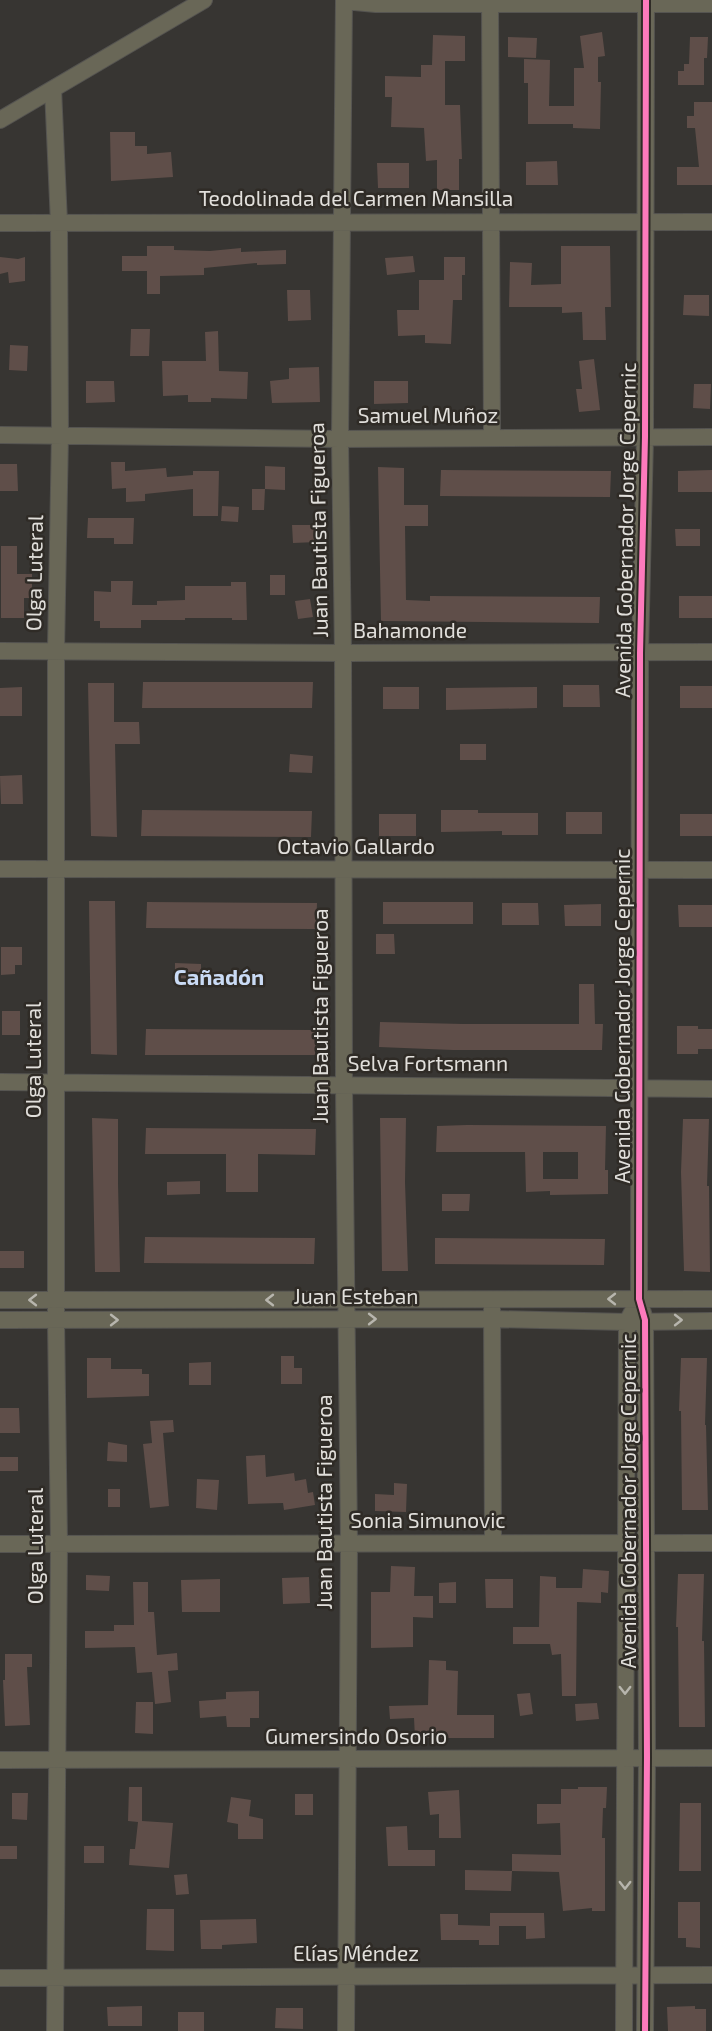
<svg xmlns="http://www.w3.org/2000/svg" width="712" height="2031" font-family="'Exo 2',sans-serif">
	<rect width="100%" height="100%" fill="#373532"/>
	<path fill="#5f4e49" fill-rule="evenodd" d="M602 32 605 56 598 57V82H601L600 129 573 128V124H528V83H524V59L550 60 549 106H574V68H584L580 36Z
		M433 35 465 36V61H445V105H460L462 159H459V190H437V160L426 161 424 128 391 127 392 97H385V76L421 77V65H432Z
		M508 37 537 38 536 58 508 57Z
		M690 37H708L707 58H704V85H678V71H684V64H689Z
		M694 102H712V185H677V167H699L695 128H687V116H694Z
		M110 132H135V146H147V154L171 152 173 177 111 181Z
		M557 161 558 185H526V162Z
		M377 163H409V188H378Z
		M147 246H174V250L210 251 241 248V252L286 250V264L257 265V263L204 268V275L160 276V294H147V271H122V256H147Z
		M561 246H610L611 307H605L606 340H583L582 312 562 313V307H509L510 262 532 263 531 285 561 284Z
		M413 256 415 272 387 275 385 258Z
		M0 257 18 259 25 257V281L9 283 8 272 0 274Z
		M444 257H465V275H462V300H453L451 344 425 343V335L398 336 397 310H419V280H444Z
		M287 290H310L311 320 288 321Z
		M684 295H709V316L683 315Z
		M131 329H150L149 356H130Z
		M218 331 219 371 248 372 247 399 211 398V402H188V395L163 396 162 361H206L205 332Z
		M10 345 28 346 27 371 9 370Z
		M594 359 600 410 579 412 576 389H582L579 361Z
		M319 367 320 402 272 403 270 381 289 379V368Z
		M86 381H114L115 402 86 403Z
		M374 381H408V403L374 404Z
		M694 384H711L710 409 693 408Z
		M111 462H125V471L166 468 167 477 193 475V471H219L218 516H193V489L145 494V501L126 502V488L112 489Z
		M0 464H17L18 491H0Z
		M265 466 285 467V490L265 489Z
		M378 467 404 468V505H428V526H405L406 600 430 601V596L600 597 599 623 381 621Z
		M441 470 611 471 610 497 440 496Z
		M712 470V492H678V471Z
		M252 489H265L264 510H252Z
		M222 506 239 507 238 522 221 521Z
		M88 518H134L133 544H114V538H87Z
		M292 525H317V542L293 543Z
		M675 529H700V546H676Z
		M1 546H17V574H32V598H24V618H1Z
		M270 575H285V595H270Z
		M111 581H133L132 605H157V601L185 600V586H231V582H246L247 620H232V618H185V620H141V628H100V621H94V591L111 592Z
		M679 596H712V618H679Z
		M310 599 313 617 298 619 295 601Z
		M143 682H313L312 708H142Z
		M88 683H114V722H139L140 744H115L117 837 91 836Z
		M563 685H599L600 707H563Z
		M680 686H712V708H680Z
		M22 687V716H0V688Z
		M383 687H419V709H383Z
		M537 687V708L446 710V688Z
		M460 744H486V760H460Z
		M290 754 313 756 312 773 289 772Z
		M22 775 23 804H1L0 776Z
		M142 810 312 811 311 837 141 836Z
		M441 810H478V813H538V835H502V831L441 832Z
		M566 812H602V834H566Z
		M379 814H416V836H379Z
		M680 814H712V836H680Z
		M89 901H115L117 1055 91 1054Z
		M147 902 317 903 316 929 146 928Z
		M383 902H473V924H383Z
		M502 903H538L539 925H502Z
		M601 904V926H565L564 905Z
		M678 905H712V927H679Z
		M376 934H394L395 954H376Z
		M1 947H22V965H15V974L1 975Z
		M175 963 201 964V979L175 978Z
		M579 984H594L595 1024H603L602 1050H453L379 1047 380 1022 463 1024H579Z
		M2 1011H20V1035H2Z
		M677 1026H698V1029H712V1049H698V1054H677Z
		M146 1029 316 1030 315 1055H145Z
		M92 1118 118 1119V1183L120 1272H95Z
		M380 1118H406L405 1182 408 1271H382Z
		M683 1119H709L707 1186H709L710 1272 684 1271 681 1172Z
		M467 1125 606 1126 605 1170H608V1194L550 1195V1191L526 1192 525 1152H436L437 1126ZM543 1152H578V1179H543Z
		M146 1128 316 1129 315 1155 258 1154V1192H226V1154H145Z
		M200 1181V1194L167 1195V1182Z
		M442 1194H470L469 1211H442Z
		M145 1237 315 1238 314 1264 144 1263Z
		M435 1238 605 1239 604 1265 435 1264Z
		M0 1251H24V1268H0Z
		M281 1356H294V1368H302V1384H281Z
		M87 1358H111V1369H142V1374H149V1396L87 1398Z
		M681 1358H707L705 1425H706L708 1510H682L681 1411H679Z
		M211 1362V1385H189V1363Z
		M0 1408H19L20 1433H0Z
		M173 1420 174 1432 163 1433 169 1506 150 1508 143 1444 152 1443 150 1421Z
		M108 1442 127 1445V1462L107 1461Z
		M265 1455 266 1477 294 1473 295 1481 306 1479 308 1493 313 1492 315 1505 284 1510 283 1503 248 1504 246 1456Z
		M0 1457H18V1471H0Z
		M197 1479 219 1480 217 1510 196 1508Z
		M394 1483 407 1484 406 1512 375 1511V1494L394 1495Z
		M108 1489H120V1507H108Z
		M391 1566 415 1567 414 1596H433V1618L413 1617V1647L371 1648V1592H390Z
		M583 1569 609 1571 608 1593 601 1592V1603L577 1602 576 1696H562L561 1654 552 1655 550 1644H513V1627H539L540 1576 556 1577V1588H582Z
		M678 1574H704L702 1641H704L705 1727H679L678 1627H676Z
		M86 1575 110 1576 109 1591 86 1590Z
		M309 1577 310 1603 283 1604 282 1578Z
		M220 1579V1612H182L181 1580Z
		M485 1579H513V1608H486Z
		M133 1582H148V1612H154L157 1655 177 1653 178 1670 168 1671 171 1702 155 1704 152 1672 137 1673 135 1647 85 1648V1631H114V1625H134Z
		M456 1582V1603H439V1583Z
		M5 1654H32V1667H27L30 1725 5 1726 3 1680H5Z
		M429 1660 446 1661V1670L458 1671 457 1715H494V1738H415L414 1718 390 1719 389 1706 428 1705Z
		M259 1691V1718H250V1727H227L226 1716 200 1718 199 1701 226 1699V1692Z
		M530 1693 533 1714 520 1716 517 1694Z
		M136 1702H153V1734L135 1733Z
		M597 1703 599 1719 576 1721 575 1704Z
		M129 1787H142V1821L173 1823 169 1868 129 1865 130 1849H135L138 1822 128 1821Z
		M578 1787H607L606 1808H603L602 1838H605V1911H592V1908L563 1911 559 1872 512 1871V1854L561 1855 560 1823 537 1824V1804H561V1789H578Z
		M459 1790 461 1838H439V1814L430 1815 428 1792Z
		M12 1793H28L27 1820 12 1819Z
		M295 1794H313V1815H295Z
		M231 1797 251 1800 249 1816 263 1819V1839H238V1824L227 1822Z
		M680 1803H701V1871H679Z
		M407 1826 408 1850H435V1866H388L386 1827Z
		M0 1846H17V1859H0Z
		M84 1846H104V1863H84Z
		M465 1870 512 1871 511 1891 465 1890Z
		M187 1874 189 1894 176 1895 174 1875Z
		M678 1902H700V1948L686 1947V1938H678Z
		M147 1909H174V1951L146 1950Z
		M490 1913H544L545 1938 526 1939V1926H499V1945H479V1940H441L440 1914H458V1925L492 1926H490Z
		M256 1919 257 1943 222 1945V1949H201L200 1920Z
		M142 2006V2026H108L107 2007Z
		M695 2006V2009H706V2031H668L667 2007Z
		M276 2008H303V2029L275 2028Z
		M178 2012H204V2031H178Z"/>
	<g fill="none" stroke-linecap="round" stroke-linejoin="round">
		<g stroke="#555451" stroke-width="18">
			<path id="minor" d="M344 0 340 439 343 653 344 1087 349 1544 346 2031
				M490 0 492 438
				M344 1 376 4H712
				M53 89 59 223 60 434 56 650V1320L59 1544 55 2031
				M0 120 204 0
				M0 223 712 222
				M0 435 340 439 712 437
				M0 651 343 653 712 652
				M0 869 712 870
				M0 1082 712 1089
				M0 1300 712 1299
				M492 1307 493 1543
				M0 1320 492 1319 627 1322 712 1321
				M0 1544 712 1543
				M0 1760 712 1758
				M0 1978 712 1975
				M624 2031 627 1322 639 1299
				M645 2031 647 1757 645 1320 639 1299 640 653 645 437 646 0"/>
		</g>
		<use href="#minor" stroke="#696757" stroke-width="16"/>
		<g stroke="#2f2b26" stroke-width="10">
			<path id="cycleway" d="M645 2031 647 1757 645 1320 639 1299 640 653 645 437 646 0"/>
		</g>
		<use href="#cycleway" stroke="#fd7abc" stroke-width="6"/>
	</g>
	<defs><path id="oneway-chevron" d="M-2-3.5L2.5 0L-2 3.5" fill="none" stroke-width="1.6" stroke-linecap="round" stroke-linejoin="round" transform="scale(1.5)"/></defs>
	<g stroke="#b7b5ad">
		<use href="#oneway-chevron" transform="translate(612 1299) rotate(180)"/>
		<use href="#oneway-chevron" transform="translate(33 1300) rotate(180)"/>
		<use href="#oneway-chevron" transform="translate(270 1300) rotate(180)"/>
		<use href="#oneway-chevron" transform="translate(372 1319)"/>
		<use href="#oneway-chevron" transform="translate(114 1320)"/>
		<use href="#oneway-chevron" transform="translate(678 1320)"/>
		<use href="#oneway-chevron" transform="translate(625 1690) rotate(90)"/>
		<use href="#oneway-chevron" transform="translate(625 1885) rotate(90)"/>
	</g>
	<g text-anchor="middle" stroke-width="5" stroke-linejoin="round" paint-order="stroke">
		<g font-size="21" fill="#e1dfdb" stroke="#2f2b26">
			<text x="356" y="206">Teodolinada del Carmen Mansilla</text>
			<text x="428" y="423">Samuel Muñoz</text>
			<text transform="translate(319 530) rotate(-91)" y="7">Juan Bautista Figueroa</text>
			<text transform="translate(626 530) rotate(-89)" y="7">Avenida Gobernador Jorge Cepernic</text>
			<text transform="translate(35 573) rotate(-89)" y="7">Olga Luteral</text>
			<text x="410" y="638">Bahamonde</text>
			<text x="356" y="854">Octavio Gallardo</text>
			<text transform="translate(321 1016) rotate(-90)" y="7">Juan Bautista Figueroa</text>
			<text transform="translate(623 1016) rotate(-90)" y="7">Avenida Gobernador Jorge Cepernic</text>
			<text transform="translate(34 1060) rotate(-90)" y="7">Olga Luteral</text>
			<text x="428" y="1071">Selva Fortsmann</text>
			<text x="356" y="1304">Juan Esteban</text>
			<text transform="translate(629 1501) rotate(-90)" y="7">Avenida Gobernador Jorge Cepernic</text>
			<text transform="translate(325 1502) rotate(-90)" y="7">Juan Bautista Figueroa</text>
			<text x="428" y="1528">Sonia Simunovic</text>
			<text transform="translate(36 1546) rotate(-90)" y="7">Olga Luteral</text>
			<text x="356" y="1744">Gumersindo Osorio</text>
			<text x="356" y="1961">Elías Méndez</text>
		</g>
		<g font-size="22" font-weight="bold" fill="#cadbf5" stroke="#2f2b26">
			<text x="219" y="985">Cañadón</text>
		</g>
	</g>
</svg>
